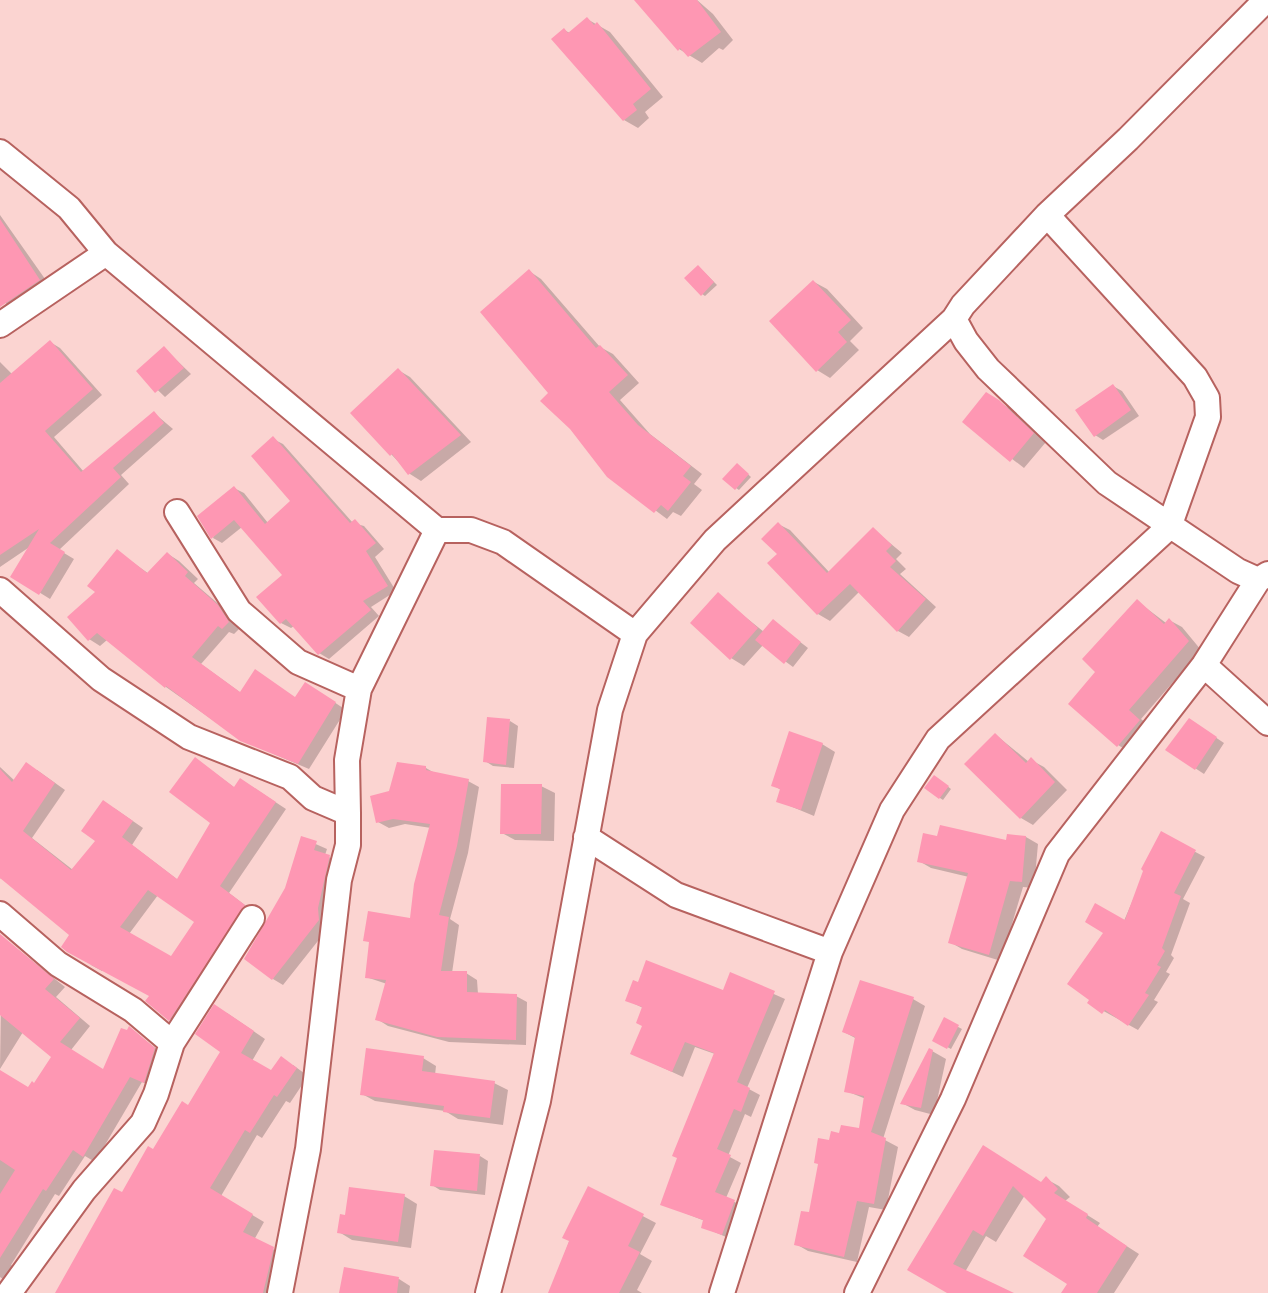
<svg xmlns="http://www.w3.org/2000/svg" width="1268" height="1293" font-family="'Alegreya Sans',sans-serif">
	<rect width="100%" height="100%" fill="#fbd4d1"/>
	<path fill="#0003" fill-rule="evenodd" d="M636 0H697L713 14 733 40 723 50 719 48 702 63 679 49Z
		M587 19 610 32 663 97 645 112 649 118 638 128 624 120 554 39 564 30 570 33Z
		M0 215 50 286 14 311 0 298Z
		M699 267 717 285 705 296 702 294Z
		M529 271 541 279 600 347 613 354 639 383 620 400 650 434 702 474 694 484 702 490 681 516 673 512 667 519 608 475 551 393Z
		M814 282 827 289 863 328 850 341 859 350 830 378 817 370Z
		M50 342 60 348 102 395 54 437 84 472 154 413 173 429 121 475 129 484 59 550 74 559 50 599 13 576 31 546 0 567V362L13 375Z
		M164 348 191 374 165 397 138 371Z
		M398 370 410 377 471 442 421 481 410 474 391 454Z
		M1113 386 1122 391 1139 416 1103 440 1095 435Z
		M986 394 1012 410 1046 442 1024 468 964 422Z
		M273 439 283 444 353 523 364 526 384 549 375 557 396 591 371 607 379 616 329 659 319 653 294 626 291 628 281 623 284 575 242 527 222 543 213 538 234 488 244 493 268 523 292 501Z
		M740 467 751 477 739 490 736 488Z
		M778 524 790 530 830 573 873 529 902 553 896 559 906 569 900 574 936 607 909 637 898 631 860 591 830 621 818 614 770 563 779 554Z
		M117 551 149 574 168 554 179 561 198 579 194 583 229 613 239 629 234 634 229 632 201 664 241 693 296 699 316 690 346 710 309 769 241 740 166 687 107 640 100 646 89 639 98 592Z
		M718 595 764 632 773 621 808 648 793 667 763 645 744 666 731 658Z
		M1137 601 1166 623 1169 620 1182 627 1201 650 1141 719 1152 728 1131 753 1118 745 1098 671Z
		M510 721 518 726 514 768 493 766 485 761Z
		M1197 725 1224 743 1204 774 1168 750Z
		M996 735 1029 762 1031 760 1044 767 1067 790 1033 825 1021 818Z
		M822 744 835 752 814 816 778 801 781 790 773 785Z
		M196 759 235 788 251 786 286 809 229 893 254 912 180 1025 170 1019 151 995 104 968 102 971 91 965 72 934 13 862 0 879V767L15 781 37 770 65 790 32 838 73 870 98 841 114 808 143 828 132 845 178 880 212 823ZM158 895 196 921 172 958 129 934Z
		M426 768 438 775 468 781 479 787 468 853 450 919 459 925 452 973H466L477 980 478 994 516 996 527 1002 526 1045 449 1042 388 1026 377 1019 387 984 366 977 412 920 431 828 405 824 389 828 378 822 390 793Z
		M938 779 951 789 943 800 940 798Z
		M541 786 555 793 554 841 515 840 502 833Z
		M1161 834 1205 857 1183 899 1190 903 1171 955 1174 958 1166 972 1170 974 1154 1000 1158 1002 1138 1030 1089 1003Z
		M1026 837 1038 844 1034 888 1023 887 1001 961 962 949 950 942 969 877 931 868 919 861Z
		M302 838 327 849 325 855 340 863 329 927 283 985 273 979 287 889Z
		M2 937 65 987 56 997 90 1026 71 1050 104 1071 130 1029 166 1056 156 1088 142 1082 95 1162 85 1156 59 1196 55 1194 11 1265 15 1267 7 1282 0 1277V1072L28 1089 35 1085 53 1056 23 1032 0 1069Z
		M731 975 785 999 747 1088 760 1095 751 1117 745 1114 728 1156 741 1163 726 1198 745 1207 733 1240 703 1227 705 1221 662 1204 715 1054 695 1047 683 1077 633 1054 644 1026 643 1008 627 1000 724 992Z
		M913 999 925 1006 883 1139 898 1147 886 1210 869 1207 857 1262 808 1251 796 1244 810 1215 830 1142 841 1135 860 1130 866 1099 846 1091 857 1039 844 1032Z
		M227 1013 265 1039 252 1061 271 1072 293 1065 308 1076 290 1103 286 1101 262 1138 257 1135 221 1196 264 1222 254 1240 285 1255 277 1293H57L122 1195 188 1107 222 1051Z
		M945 1020 962 1029 951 1049 934 1040Z
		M932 1051 946 1059 934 1115 915 1110 902 1103Z
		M423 1058 436 1066 435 1075 494 1083 508 1090 503 1125 458 1119 445 1111 375 1101 362 1094Z
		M984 1147 1041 1183 1046 1179 1059 1186 1070 1197 1065 1201 1100 1223 1097 1227 1139 1254 1114 1293H1074L1049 1219 1025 1195 996 1242 986 1236 965 1272 1010 1293H950L910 1269Z
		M480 1156 488 1161 485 1195 440 1190 432 1185Z
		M589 1188 656 1223 640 1254 652 1261 637 1290 642 1293H550Z
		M404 1196 417 1204 411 1248 352 1240 339 1232 347 1217Z
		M399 1279 410 1286 409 1293H341Z"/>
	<path fill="#fe97b3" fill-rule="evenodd" d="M634 0H697L721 32 688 57 680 48 678 51Z
		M587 17 594 25 597 22 651 89 633 104 637 110 623 121 551 39 564 28 568 33Z
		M0 219 40 280 0 307Z
		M698 265 714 282 701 296 684 278Z
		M529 269 596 348 600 345 628 375 609 392 638 425 691 466 683 476 691 482 668 511 661 505 654 513 607 477 570 429 540 401 548 393 480 312Z
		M813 280 851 320 838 332 847 342 816 372 769 321Z
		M50 340 93 389 45 431 81 472 154 411 164 423 113 468 121 477 50 543 65 552 39 595 10 577 39 529 0 555V383Z
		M164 346 184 368 155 393 136 371Z
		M398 368 461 435 408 475 392 454 390 456 350 413Z
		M1113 384 1131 410 1094 437 1075 410Z
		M986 392 999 400 1034 433 1010 462 962 422Z
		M273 436 350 523 355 519 376 543 366 551 388 586 363 601 371 610 318 655 286 619 280 624 256 597 282 575 234 520 211 539 197 516 234 486 265 524 290 501 251 456Z
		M737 463 749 474 735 490 722 479Z
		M778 522 827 573 873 527 892 545 886 551 896 561 890 567 926 599 897 632 850 584 817 615 767 563 777 554 761 539Z
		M117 549 147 573 167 552 188 572 185 576 218 605 229 622 222 629 218 626 192 657 240 692 255 669 295 697 305 682 336 702 298 764 240 741 166 686 165 688 97 633 88 641 67 617 95 592 87 586Z
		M718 592 758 628 730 660 690 623Z
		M1137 599 1164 624 1169 618 1189 641 1129 710 1140 720 1117 747 1068 704 1095 672 1082 659Z
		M773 619 801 642 784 664 755 640Z
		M487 717 510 719 506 765 483 762Z
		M1189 718 1217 737 1195 770 1165 750Z
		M789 731 823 743 801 810 776 802 780 789 771 786Z
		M995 733 1026 763 1031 757 1055 782 1020 819 964 764Z
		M195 757 234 787 240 778 276 802 220 886 245 905 169 1021 145 1001 149 996 67 952 61 947 69 935 0 878V769L12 782 26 762 55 783 23 831 71 870 95 841 81 831 103 800 133 821 122 837 177 879 210 823 169 792ZM148 890 194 922 171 956 120 927Z
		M397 762 426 766V770L469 779 457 846 439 915 449 917 441 971H467V992L517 994 516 1040 437 1037 375 1020 386 980 365 978 369 942 363 941 368 911 410 918 414 884 430 824 393 819 376 823 370 796 389 791Z
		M934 775 949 786 939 799 924 788Z
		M501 784H542L541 834H500Z
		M940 825 1006 840 1007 834 1026 836 1022 882 1010 881 989 955 948 943 968 873 917 862 923 833 937 836Z
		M1161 831 1196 850 1174 893 1181 896 1162 948 1165 951 1157 965 1161 967 1145 993 1149 995 1128 1026 1105 1010 1102 1014 1087 1003 1089 1000 1067 984 1103 933 1085 922 1095 903 1125 920 1143 871 1141 869Z
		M301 836 317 841 314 850 330 855 318 908 319 920 272 980 244 959 285 888Z
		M0 934 54 979 45 989 80 1018 60 1042 103 1069 121 1028 127 1030 129 1026 155 1048 144 1083 130 1077 83 1157 73 1150 46 1191 43 1189 0 1258V1194L15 1170 0 1160V1070L28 1087 32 1081 34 1083 51 1057 0 1015Z
		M646 960 723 990 730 972 775 991 737 1082 750 1088 741 1112 734 1109 717 1149 731 1155 715 1192 735 1200 722 1235 701 1228 703 1220 660 1205 677 1158 672 1156 714 1053 685 1042 672 1072 630 1054 642 1026 636 1023 642 1007 625 1001 633 980 638 982Z
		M860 980 914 997 871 1132 886 1138 874 1204 857 1201 844 1257 794 1245 801 1211 809 1212 818 1164 814 1163 818 1138 829 1140 831 1131 839 1133 841 1125 859 1128 864 1096 844 1092 855 1037 842 1032Z
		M214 1004 254 1031 241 1053 271 1070 281 1056 297 1068 277 1097 274 1095 250 1133 245 1130 210 1188 253 1214 243 1232 274 1247 263 1293H55L114 1188 122 1192 148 1146 153 1149 182 1101 188 1105 215 1060 220 1052 195 1034Z
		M944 1017 959 1025 947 1049 932 1041Z
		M366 1048 424 1056 422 1071 495 1081 490 1118 443 1112 444 1106 360 1095Z
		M929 1048 933 1050 921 1108 900 1104Z
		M983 1145 1041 1182 1046 1176 1058 1189 1054 1193 1088 1214 1086 1218 1127 1246 1097 1293H1061L1067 1284 1023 1256 1046 1219 1013 1186 983 1236 973 1230 953 1264 1014 1293H947L907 1270Z
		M434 1150 480 1154 477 1191 430 1186Z
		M588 1186 644 1214 628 1246 640 1252 619 1293H548L569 1241 562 1238Z
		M349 1187 405 1194 398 1242 337 1233 340 1214 345 1215Z
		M344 1267 399 1277 397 1293H339Z"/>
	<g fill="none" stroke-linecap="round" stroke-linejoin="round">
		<g stroke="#b7625f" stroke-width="28">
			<path id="street" d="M1266 0 1128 139 1047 215 963 305 954 319 966 341 988 369 1107 483 1238 571 1258 580 1268 574
				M0 152 69 208 106 253 437 530
				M0 325 106 253
				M177 512 239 611 298 662 359 689
				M0 590 101 679 189 737 290 777 313 798 348 813V845L339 880 308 1149 280 1293
				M1204 665 1268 723
				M348 813 347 760 359 689 437 530H471L503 542 635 634
				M586 837 676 895 830 952
				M0 914 58 964 133 1010 172 1043
				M9 1293 84 1190 143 1123 156 1094 172 1043 252 918
				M488 1293 538 1101 610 710 635 634 715 540 954 319
				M722 1293 830 952 892 810 938 739 1169 527 1208 417 1207 398 1195 377 1047 215
				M857 1293 953 1099 1057 854 1204 665 1258 580"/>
		</g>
		<use href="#street" stroke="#fff" stroke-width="24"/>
	</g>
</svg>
